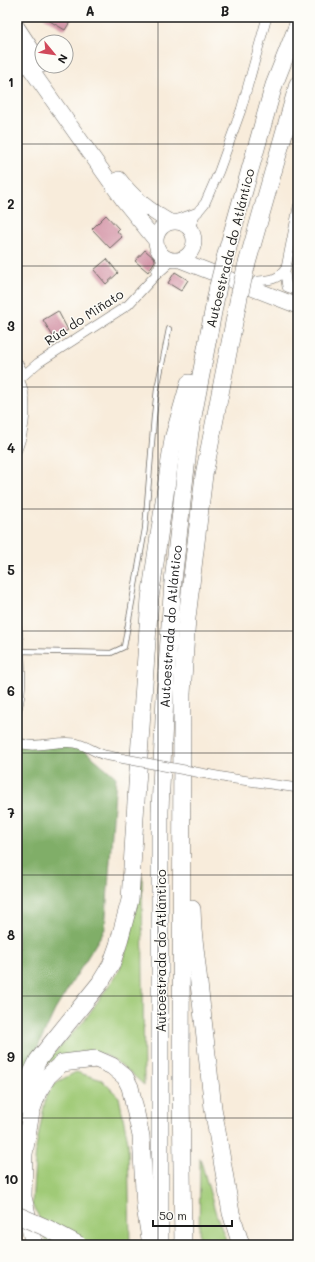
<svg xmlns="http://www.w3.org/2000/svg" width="315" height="1262" font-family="Mali,sans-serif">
	<rect width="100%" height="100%" fill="#fdfcf7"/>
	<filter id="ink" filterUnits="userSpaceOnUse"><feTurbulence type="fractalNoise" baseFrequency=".025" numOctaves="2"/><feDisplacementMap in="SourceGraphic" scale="8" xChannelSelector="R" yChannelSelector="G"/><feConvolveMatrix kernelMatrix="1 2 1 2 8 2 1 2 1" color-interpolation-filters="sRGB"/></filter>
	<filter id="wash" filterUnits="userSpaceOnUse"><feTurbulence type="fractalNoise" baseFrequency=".012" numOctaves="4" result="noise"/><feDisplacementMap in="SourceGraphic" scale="16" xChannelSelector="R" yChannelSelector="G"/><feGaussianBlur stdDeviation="0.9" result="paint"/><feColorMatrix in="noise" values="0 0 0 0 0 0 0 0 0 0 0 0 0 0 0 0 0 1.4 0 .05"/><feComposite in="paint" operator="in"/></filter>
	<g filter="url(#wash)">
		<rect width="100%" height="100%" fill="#f8ecdb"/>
		<path fill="#a0ca77" stroke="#5e734a" d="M142 875 144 1085C135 1077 117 1060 107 1056 84 1046 63 1055 42 1066L84 1021 119 971 130 940Z
			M76 1072 102 1080 119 1097 128 1142 130 1245H47L46 1243 38 1215 32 1205 36 1148 46 1096 57 1082Z
			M200 1158 216 1214 228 1245H199Z"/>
		<path fill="#80ae68" stroke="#4e6542" d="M17 736 82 748 116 777 105 929 55 1010 17 1092Z"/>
		<g id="blocks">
			<path fill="#d393a6" d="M43 17H73L65 30Z
				M106 215 119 229 117 231 122 237 110 248 92 229Z
				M145 250 155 259V261L148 272 135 261Z
				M107 259 118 273 106 284 94 270Z
				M175 272 188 280 181 291 168 283Z
				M58 311 68 330 54 338 43 320Z"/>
		</g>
	</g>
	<g filter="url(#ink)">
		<use href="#blocks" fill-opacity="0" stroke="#69655f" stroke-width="1"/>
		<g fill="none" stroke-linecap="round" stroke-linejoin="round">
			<g stroke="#69655f" stroke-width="6">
				<path id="lane" d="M19 651 111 653 124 647 145 529 154 417 157 389 169 329"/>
			</g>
			<g stroke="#69655f" stroke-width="10">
				<path id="street" d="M298 207 285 273 287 287 298 291
					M173 221 198 212
					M190 228 195 215 205 203 219 171 241 110 267 17
					M156 272 161 263V254
					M257 281C271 280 278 280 286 268
					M17 362 24 374
					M17 381 38 363 128 305 154 277 173 260
					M17 417 21 432
					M17 450C25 430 29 399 19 379
					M17 628C20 651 24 687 17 709
					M17 742C35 750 56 740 75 743 86 745 94 752 104 755
					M228 778 298 788"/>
			</g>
			<g stroke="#69655f" stroke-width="16">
				<path id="primary" d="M17 27 42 65
					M17 50 123 200 156 241
					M119 179C133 198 150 211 170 222
					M156 241a19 19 0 1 1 38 0a19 19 0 1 1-38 0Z
					M180 260 298 306"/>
			</g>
			<g stroke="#69655f" stroke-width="18">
				<g id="highway">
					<path d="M225 258 274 85 298 24"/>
					<path d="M246 267 298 84"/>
					<path d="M192 909 193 930 213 1108 231 1213 241 1245"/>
					<path d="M17 1107 28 1081 38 1060 100 983 111 965 118 945 130 900 137 785 150 598 173 439 189 383"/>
					<path d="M34 1245 23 1197 24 1154 31 1112 38 1092 48 1076 62 1063 96 1059 112 1066 125 1077 130 1087 141 1136 145 1207 151 1245"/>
					<path id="s1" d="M160 1245V811L165 696 173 581 190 432 218 286"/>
					<path d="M183 1245 181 1089 182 694 187 618 204 475 239 297"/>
				</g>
			</g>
			<use href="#lane" stroke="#fff" stroke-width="4.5"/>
			<use href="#street" stroke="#fff" stroke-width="9"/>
			<use href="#primary" stroke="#fff" stroke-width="15"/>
			<use href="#highway" stroke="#fff" stroke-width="17"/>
			<g stroke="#69655f" stroke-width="10" stroke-linecap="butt">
				<path id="street-bridge" d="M104 755 228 778"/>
			</g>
			<g stroke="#69655f" stroke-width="18" stroke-linecap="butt">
				<path id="highway-bridge" d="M218 286 225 258
					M239 297 246 267
					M17 1215 47 1228 79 1245"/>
			</g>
			<use href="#street-bridge" stroke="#fff" stroke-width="9"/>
			<use href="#highway-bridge" stroke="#fff" stroke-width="17"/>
		</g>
	</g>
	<path fill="none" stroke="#1c1c1c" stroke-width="1" stroke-opacity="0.55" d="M158 17V1245M17 144H298M17 266H298M17 387H298M17 509H298M17 631H298M17 753H298M17 875H298M17 996H298M17 1118H298"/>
	<g text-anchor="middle" stroke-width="3" stroke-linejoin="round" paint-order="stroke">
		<g font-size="13" fill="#1c1c1c" stroke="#fdfcf7">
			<text transform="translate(230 248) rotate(-76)" y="5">Autoestrada do Atlántico</text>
			<text transform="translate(84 317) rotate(-33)" y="5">Rúa do Miñato</text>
			<text dy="5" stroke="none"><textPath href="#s1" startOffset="619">Autoestrada do Atlántico</textPath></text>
			<text transform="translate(161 951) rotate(-90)" y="5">Autoestrada do Atlántico</text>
		</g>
	</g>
	<rect width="315" height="1262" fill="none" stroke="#fdfcf7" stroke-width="44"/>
	<g transform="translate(54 54) rotate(119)"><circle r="19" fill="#fdfcf7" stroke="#a3a29f"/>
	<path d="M0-3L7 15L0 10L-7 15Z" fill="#d1495b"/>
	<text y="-6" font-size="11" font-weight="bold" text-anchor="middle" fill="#1c1c1c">N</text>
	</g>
	<path d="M153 1220v6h79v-6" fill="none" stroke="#1c1c1c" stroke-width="2"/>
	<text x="159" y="1220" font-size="12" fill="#1c1c1c" stroke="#fdfcf7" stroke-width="3" paint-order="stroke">50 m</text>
	<rect x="22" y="22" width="271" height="1218" fill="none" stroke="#1c1c1c" stroke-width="1.5"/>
	<g font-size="13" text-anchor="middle" font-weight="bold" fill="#1c1c1c">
		<text x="90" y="16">A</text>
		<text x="225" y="16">B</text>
		<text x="11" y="87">1</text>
		<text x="11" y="209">2</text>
		<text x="11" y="331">3</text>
		<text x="11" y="453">4</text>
		<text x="11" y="575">5</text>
		<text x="11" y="696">6</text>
		<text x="11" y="818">7</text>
		<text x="11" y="940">8</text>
		<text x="11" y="1062">9</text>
		<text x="11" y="1184">10</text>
	</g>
</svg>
